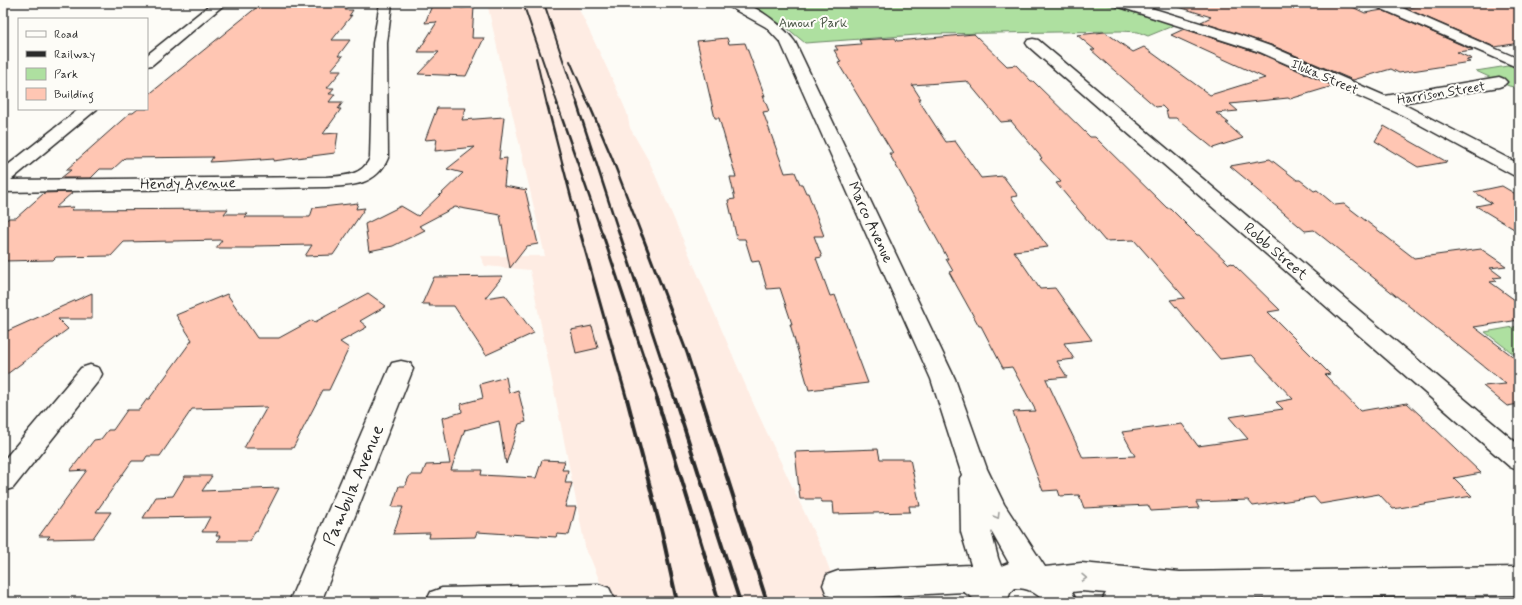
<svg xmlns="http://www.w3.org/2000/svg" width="1522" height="605" font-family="Mynerve,sans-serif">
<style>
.built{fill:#feece3}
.green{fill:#aee0a0;stroke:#6c8666}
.building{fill:#ffc6b3;stroke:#2b2b2b;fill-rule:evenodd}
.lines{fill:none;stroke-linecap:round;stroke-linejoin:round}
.minor-casing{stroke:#2b2b2b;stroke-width:3}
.minor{fill:#fdfcf7;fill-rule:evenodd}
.rail-far3{stroke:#2b2b2b;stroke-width:2}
.rail-far2{stroke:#2b2b2b;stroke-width:2.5}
.rail-far1{stroke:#2b2b2b;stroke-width:3}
.rail{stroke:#2b2b2b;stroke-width:4}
.oneway{stroke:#9e9e9b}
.labels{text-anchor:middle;stroke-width:4;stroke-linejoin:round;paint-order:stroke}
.far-park-label{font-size:13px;fill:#4c5848;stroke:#fdfcf7}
.far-street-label{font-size:13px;fill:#2b2b2b;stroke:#fdfcf7}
.street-label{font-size:15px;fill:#2b2b2b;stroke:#fdfcf7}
.near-street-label{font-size:18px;fill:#2b2b2b;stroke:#fdfcf7}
</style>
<rect width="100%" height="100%" fill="#fdfcf7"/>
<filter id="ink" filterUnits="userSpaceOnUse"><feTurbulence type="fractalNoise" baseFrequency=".025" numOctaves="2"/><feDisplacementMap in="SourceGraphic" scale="8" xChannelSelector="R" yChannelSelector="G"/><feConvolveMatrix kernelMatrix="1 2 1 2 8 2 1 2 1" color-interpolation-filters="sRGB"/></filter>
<g filter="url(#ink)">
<!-- built -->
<path class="built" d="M487,3H576L616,87L627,113L630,128L650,163L754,405L823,552L842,602H608L590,557L586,551L530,270L485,266L480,256H545Z"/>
<!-- green -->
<g class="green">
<path d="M746,3H1102L1175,25L1148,36L1138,32L1121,31L931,34L805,43L787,28Z"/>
<path d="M1514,65L1519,67V88L1509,86L1476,71Z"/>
<path d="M1519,326V358L1485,332Z"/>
</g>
<!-- building -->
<g class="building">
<path d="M262,3H349L345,10H353L349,16L352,15L332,40H350L338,56H343L331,70H342L327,88H334L329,94H335L329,102H343L338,109H341L323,134L338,133L335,153L273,161L274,159L260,160L261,159L210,162L213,157L125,158L113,169H100L91,178H61L71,170H66L130,113H133L138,109H147V96Z"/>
<path d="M433,3H461V8L474,7L472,38H484L466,76L418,74L439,52H418L437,22L425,23Z"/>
<path d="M1180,3H1344L1365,13L1382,10L1473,50L1457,52L1472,59L1466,60L1470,62L1399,73L1391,69L1353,80L1271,45L1201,22L1211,17L1179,7Z"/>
<path d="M1443,3H1508L1519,7V43L1495,47L1405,8Z"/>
<path d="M1184,29L1259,53L1333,86L1290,99L1288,98L1230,104L1238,111L1216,113L1229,123H1226L1243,138L1213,148L1176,118H1168L1166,110L1162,106L1156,107L1091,50H1095L1077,35L1105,32L1133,52L1144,47L1210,95L1265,78L1171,35Z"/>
<path d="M974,34L1007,66L1016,65L1031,81H1033L1090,137H1095L1167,208H1170L1197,235H1199L1229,264L1232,263L1280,310L1268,312L1330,374L1325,375L1360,411L1407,403L1432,426L1481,473L1454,478L1472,496L1393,509L1379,494L1320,504L1314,497L1253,506L1248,500L1196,502L1199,508L1151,511L1148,505L1084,508L1079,495L1060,496L1058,490L1043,491L1013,412L1036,411L1012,367L1003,368L981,326H979L949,272L953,271L946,259H948L889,153H893L838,63L841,62L834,50H838L835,46L861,44L859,40L895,38L897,41ZM967,81L1001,122L1011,121L1042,158L1040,159L1061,182L1056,183L1105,241L1134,240L1185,298L1170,300L1220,359L1252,355L1293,399L1276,402L1283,409L1229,417L1248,439L1198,446L1182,424L1122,432L1135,456L1083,458L1046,379L1067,377L1057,361L1074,359L1064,343L1092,340L1055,288L1040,289L1014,251L1048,247L1011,197L1018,196L1003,176L981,178L955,141L946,142L918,99H921L912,85Z"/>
<path d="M727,38L729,44L745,43L765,96H763L769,111L763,112L785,173L795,172L800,184H802L806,193H808L824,236H814L822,257L816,258L830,296L835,295L868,383L809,390L790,324H792L780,288L767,289L759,261L752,262L745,239H737L728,200L735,199L730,177H736L719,118H715L697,41Z"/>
<path d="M437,108H466L462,120L504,117L499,159L507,158L504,186L527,190L525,192L526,193L538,244L527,246L510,268L500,215L455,207L419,226L425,230L393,246L369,251L365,224L401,206L418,216L463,173L447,169L475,147L435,151L437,139L425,140Z"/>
<path d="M1384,126L1447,162L1418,167L1375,141Z"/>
<path d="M1270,159L1297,180H1300L1314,191L1317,190L1335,205L1344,204L1414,258L1481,249L1506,266L1490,268L1502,277L1493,278L1497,281L1490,282L1519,303V320L1474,327L1519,361V404L1507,406L1483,386L1506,384L1314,230L1305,231L1251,185H1253L1230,166Z"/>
<path d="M1502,186L1519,196V232L1476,206L1492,203L1474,192Z"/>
<path d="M73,192L55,208L74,207L71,210L228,209L224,214H248L245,217H310L313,208L358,203L356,209L365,208L333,255L305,256L312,245L255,246L254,248H216L222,240L124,242L111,256L56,257L53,260L3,261V223L9,218H16L44,193Z"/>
<path d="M503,276L485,298L505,295L534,333L486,355L454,306H429L430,304H422L434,277Z"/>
<path d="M92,293V319H58L68,329L3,377V333Z"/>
<path d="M368,293L386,306L360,321L367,327L340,342L349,348L329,390H323L293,448H244L267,407L192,409L160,456H147L144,461H132L96,512H111L93,538L47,539L50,536H39L87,470L70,471L94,440L101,439L108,430H113L127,410H139L147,399H149L192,340L176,315L227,294L257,338H279L312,320L315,322Z"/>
<path d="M592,326L598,348L576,353L571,330Z"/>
<path d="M506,377L509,393L518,390L526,422L519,424L506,464L499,421L465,430V429L451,470H482L481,475L536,478L542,460L565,461L562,470H568L565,483H572L565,507H576L569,535L557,534L556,537L477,532L475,537L429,538L430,533L393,534L403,507H392L399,486H405L410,475H422L426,465L450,464L442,418L462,412L461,404L483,398L480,384Z"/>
<path d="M878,449L880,459H910L920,506H909L910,512L834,514L833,502H821V499H800L795,452Z"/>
<path d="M185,476H212L202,491L279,488L257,531H255L250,541H217L220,536H216L218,532H202L210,517L143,518L156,497L173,496Z"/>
</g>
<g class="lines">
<defs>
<g id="minor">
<path d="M212,3H226L152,65L147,66V55Z"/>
<path d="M380,3H392L387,43L388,158C377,185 352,186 326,187L3,192V169L79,109H97L11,180L326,177C343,176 362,176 370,158L373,43Z"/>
<path d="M727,3C732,3 738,2 742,3C758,6 786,29 795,42L955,379L987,469L1004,504L1045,567L1081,563L1180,572L1519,567V595L1174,599L1168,602H1101L1106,593L1081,591L1072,592L1077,602H1045C1035,592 1028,588 1015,588L1010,593L1007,602H979L964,592L838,599L827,595L823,585L827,575L838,571L971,565L961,532L960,478L962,475L931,379L781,43L766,27L728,6ZM991,531L1009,563L1001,566L998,558Z"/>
<path d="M1116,3H1135L1239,35L1270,46L1385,96L1499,77L1504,79L1507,82L1504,85L1499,87L1401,103L1519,164V176L1513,175L1402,115L1260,52L1117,6Z"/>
<path d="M1374,3H1391L1519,59V68L1375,6Z"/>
<path d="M1033,39L1038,40L1519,445V471L1510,467L1028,46L1026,43L1028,40Z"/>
<path d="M401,361L410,363L413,369L321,602H289L389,369L392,363Z"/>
<path d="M90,365L99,368L102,374L99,380L13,488L3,491V461L81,368Z"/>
<path d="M598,584L609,588L614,598L612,602H426L431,592L442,588Z"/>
</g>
</defs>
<!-- minor casing -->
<use href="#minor" class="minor-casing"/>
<!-- minor -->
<use href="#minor" class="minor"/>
<!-- rail-far3 -->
<g class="rail-far3">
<path d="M544,3L578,105"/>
<path d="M525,9L558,105"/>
<path d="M536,58L547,105"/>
<path d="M570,61L589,105"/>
</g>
<!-- rail-far2 -->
<g class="rail-far2">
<path d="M547,104L581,236"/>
<path d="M557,104L603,236"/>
<path d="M577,104L620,236"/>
<path d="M589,104L612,158L642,236"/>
</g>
<!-- rail-far1 -->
<g class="rail-far1">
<path d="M581,235L627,400"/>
<path d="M603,235L658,400"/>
<path d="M620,235L675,400"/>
<path d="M642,235L687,353L702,400"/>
</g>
<!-- rail -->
<g class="rail">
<path d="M627,399L662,533L677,602"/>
<path d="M657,399L719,602"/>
<path d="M675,399L740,602"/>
<path d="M702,399L767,602"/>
</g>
</g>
<!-- one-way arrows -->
<defs><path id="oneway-chevron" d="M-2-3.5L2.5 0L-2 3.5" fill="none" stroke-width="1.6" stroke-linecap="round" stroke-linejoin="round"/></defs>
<g class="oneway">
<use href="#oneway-chevron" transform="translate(997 516) rotate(59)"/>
<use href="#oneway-chevron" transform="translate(1084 578) rotate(1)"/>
</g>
</g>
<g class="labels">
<!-- far-park labels -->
<g class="far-park-label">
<text x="813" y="27">Amour Park</text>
</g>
<!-- far-street labels -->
<g class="far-street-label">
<text transform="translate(1325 76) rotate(23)" y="5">Iluka Street</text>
<text transform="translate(1441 92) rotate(-9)" y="5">Harrison Street</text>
</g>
<!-- street labels -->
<g class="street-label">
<text transform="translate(188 183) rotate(-1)" y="5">Hendy Avenue</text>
<text transform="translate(871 222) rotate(65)" y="5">Marco Avenue</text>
<text transform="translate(1276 251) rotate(41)" y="5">Robb Street</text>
</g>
<!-- near-street labels -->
<g class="near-street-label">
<text transform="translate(353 485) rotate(-67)" y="6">Pambula Avenue</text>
</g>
</g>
<!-- margin -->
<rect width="1522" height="605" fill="none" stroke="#fdfcf7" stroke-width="16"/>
<rect x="8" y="8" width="1506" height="589" fill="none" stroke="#2b2b2b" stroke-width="1.5" filter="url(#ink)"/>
<!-- legend -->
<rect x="18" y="18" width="130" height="92" fill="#fdfcf7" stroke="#a9a8a5"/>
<rect x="26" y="31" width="20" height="6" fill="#fdfcf7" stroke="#a9a8a5"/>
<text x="54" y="38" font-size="12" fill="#2b2b2b">Road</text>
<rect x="26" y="51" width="20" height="6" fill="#2b2b2b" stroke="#a9a8a5"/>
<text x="54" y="58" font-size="12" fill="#2b2b2b">Railway</text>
<rect x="26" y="68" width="20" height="12" fill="#aee0a0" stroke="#a9a8a5"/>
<text x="54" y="78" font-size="12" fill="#2b2b2b">Park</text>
<rect x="26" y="88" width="20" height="12" fill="#ffc6b3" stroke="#a9a8a5"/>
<text x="54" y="98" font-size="12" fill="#2b2b2b">Building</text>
</svg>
